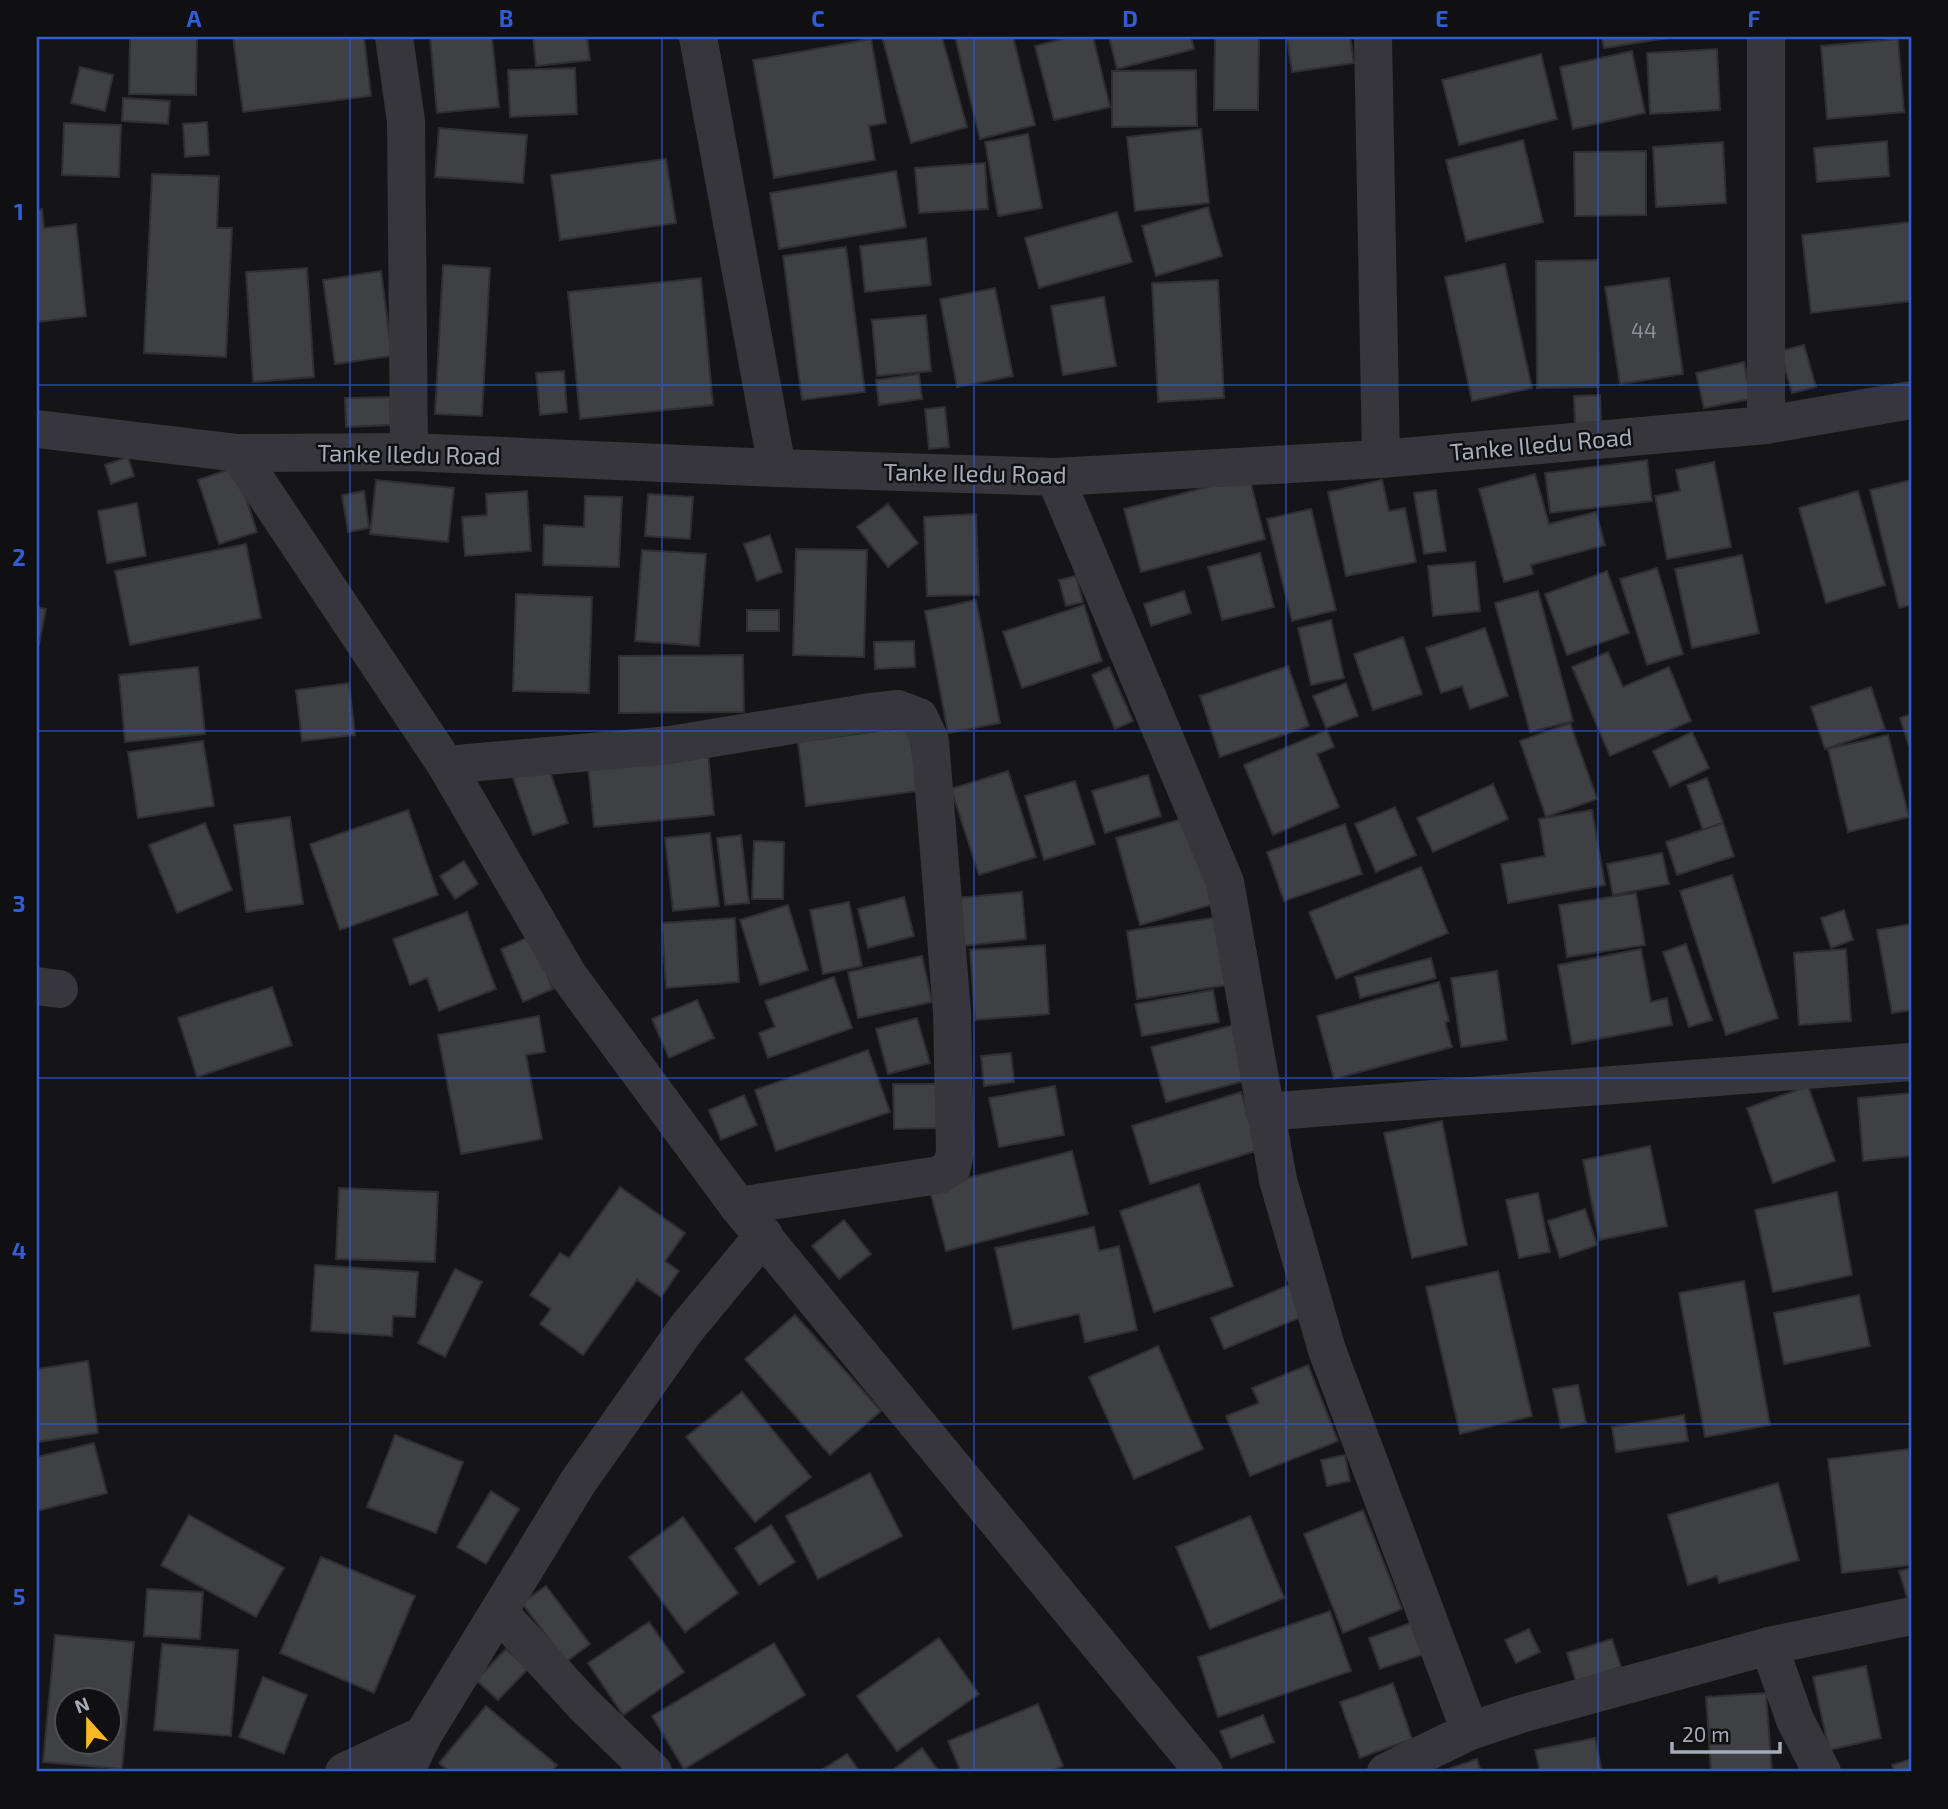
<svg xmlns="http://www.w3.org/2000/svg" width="1948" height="1809" font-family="'Exo 2',sans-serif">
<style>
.building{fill:#3f4044;stroke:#2f2f33;stroke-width:2;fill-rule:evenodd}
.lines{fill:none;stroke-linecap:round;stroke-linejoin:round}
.minor{stroke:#36363c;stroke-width:38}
.grid{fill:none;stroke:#325cd3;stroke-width:2;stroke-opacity:0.55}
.labels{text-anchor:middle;stroke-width:5;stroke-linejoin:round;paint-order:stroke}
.number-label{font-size:21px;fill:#8c909b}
.street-label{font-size:24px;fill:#a6abb8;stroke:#101012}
.neatline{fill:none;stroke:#325cd3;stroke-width:2.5}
.grid-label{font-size:23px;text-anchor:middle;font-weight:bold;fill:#325cd3}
</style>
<rect width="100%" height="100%" fill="#151517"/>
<!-- building -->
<g class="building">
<path d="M130,37H197L196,95L129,94Z"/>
<path d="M233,37H364L371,96L243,112Z"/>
<path d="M430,37H492L499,107L437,113Z"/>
<path d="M533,37H587L590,60L536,66Z"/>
<path d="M882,37H942L967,127L911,143Z"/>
<path d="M955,37H1013L1035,125L980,139Z"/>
<path d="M1070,37H1093L1110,107L1054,120L1035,46Z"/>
<path d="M1109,37H1191L1194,49L1117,69Z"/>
<path d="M1215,37H1259L1258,110H1214Z"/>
<path d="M1287,37H1350L1354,63L1292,72Z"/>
<path d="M1602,37H1674L1604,48Z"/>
<path d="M871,39L886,123L869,126L875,160L774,178L753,60Z"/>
<path d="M1898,39L1904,112L1827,119L1821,46Z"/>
<path d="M1717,49L1720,110L1650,114L1647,53Z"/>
<path d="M1632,51L1645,113L1573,129L1560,67Z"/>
<path d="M1541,54L1557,119L1459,145L1442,80Z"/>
<path d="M80,67L113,75L105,111L71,103Z"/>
<path d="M575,68L577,114L510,117L508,70Z"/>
<path d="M1196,70L1197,126L1112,127V71Z"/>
<path d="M123,98L170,101L168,124L122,121Z"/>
<path d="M207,122L209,155L185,157L183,124Z"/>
<path d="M64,123L121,125L119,177L62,175Z"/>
<path d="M439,128L527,135L523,183L435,177Z"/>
<path d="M1201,129L1209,203L1135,211L1127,137Z"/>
<path d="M1028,134L1042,208L998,216L985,142Z"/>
<path d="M1523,140L1543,222L1466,241L1446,160Z"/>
<path d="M1887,141L1889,176L1817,182L1814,148Z"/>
<path d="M1723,142L1726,203L1656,207L1653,147Z"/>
<path d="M1646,151V215L1575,216L1574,152Z"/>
<path d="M666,159L676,223L560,240L551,175Z"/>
<path d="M985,163L988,209L919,213L915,168Z"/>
<path d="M896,171L906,227L779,249L770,193Z"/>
<path d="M152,174L219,176L217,228H232L226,357L144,353Z"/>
<path d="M1208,207L1222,256L1156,276L1142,226Z"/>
<path d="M42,209L44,228L76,224L86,316L37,322V210Z"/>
<path d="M1117,212L1132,262L1039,288L1025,238Z"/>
<path d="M1911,222V301L1811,313L1802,235Z"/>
<path d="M926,238L931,285L865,292L860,246Z"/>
<path d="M846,247L865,392L802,400L783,256Z"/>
<path d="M1598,260L1599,387L1537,388L1536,261Z"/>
<path d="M1505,264L1532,388L1472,401L1445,277Z"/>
<path d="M443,265L490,268L482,416L435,414Z"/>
<path d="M307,268L314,377L253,382L246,272Z"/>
<path d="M381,271L392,356L335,364L323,280Z"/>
<path d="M701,278L713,405L580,419L568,292Z"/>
<path d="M1669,278L1683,374L1620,384L1605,287Z"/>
<path d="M1218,280L1224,398L1158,402L1152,283Z"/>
<path d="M995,288L1013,376L957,387L940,299Z"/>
<path d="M1104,297L1116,366L1063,375L1051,306Z"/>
<path d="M926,315L931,371L877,376L872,320Z"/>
<path d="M1804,345L1816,387L1792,393L1780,351Z"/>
<path d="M1744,362L1751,399L1704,408L1696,373Z"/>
<path d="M564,371L567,412L540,415L536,373Z"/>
<path d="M919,374L922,399L879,405L876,380Z"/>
<path d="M1600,395L1601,422L1575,424L1574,396Z"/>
<path d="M390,397L391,425L346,427L345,398Z"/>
<path d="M945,407L949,447L929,449L925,409Z"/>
<path d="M128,457L134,476L111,484L105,465Z"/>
<path d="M1647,460L1652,501L1550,513L1545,473Z"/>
<path d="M1714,462L1731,547L1667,559L1655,496L1680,491L1676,470Z"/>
<path d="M236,467L257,532L219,544L198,480Z"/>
<path d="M1535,474L1549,524L1596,512L1605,545L1531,565L1533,574L1504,582L1479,489Z"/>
<path d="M1249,476L1265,539L1141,572L1124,509Z"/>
<path d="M376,480L454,488L448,542L370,534Z"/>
<path d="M1382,480L1389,511L1405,508L1416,562L1346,576L1328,492Z"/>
<path d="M1911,480V605L1899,608L1870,490Z"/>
<path d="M1436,490L1446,551L1424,554L1414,493Z"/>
<path d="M364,491L369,528L348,532L342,495Z"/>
<path d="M527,491L531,551L465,556L462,517L487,515L486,494Z"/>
<path d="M1858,491L1885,585L1826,603L1799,508Z"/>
<path d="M648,494L693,497L690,539L645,536Z"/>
<path d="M585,496L622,497L619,567L543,565L544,525L584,527Z"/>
<path d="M137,503L146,556L107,563L98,511Z"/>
<path d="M888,504L918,543L888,567L857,527Z"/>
<path d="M1311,509L1336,610L1292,621L1267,519Z"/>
<path d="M976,514L979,595L927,596L924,517Z"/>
<path d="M770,535L782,572L757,581L744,544Z"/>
<path d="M246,544L261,618L130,645L115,571Z"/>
<path d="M796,549L867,550L864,657L793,655Z"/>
<path d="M642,550L706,554L699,646L635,641Z"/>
<path d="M1260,553L1274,607L1222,620L1208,567Z"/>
<path d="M1742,555L1759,633L1692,648L1675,569Z"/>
<path d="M1475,562L1480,611L1433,616L1428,566Z"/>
<path d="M1657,568L1683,654L1647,665L1620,579Z"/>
<path d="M1607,571L1629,633L1567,655L1545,594Z"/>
<path d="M1076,576L1083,602L1066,606L1059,580Z"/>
<path d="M1184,591L1191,613L1151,626L1144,604Z"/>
<path d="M1538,591L1573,721L1530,732L1495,603Z"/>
<path d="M516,594L592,597L589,693L513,691Z"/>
<path d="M976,600L1000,723L948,733L925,611Z"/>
<path d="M1084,605L1102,661L1022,688L1003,632Z"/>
<path d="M37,607L46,609L39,644L37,643Z"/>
<rect x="747" y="610" width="32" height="21"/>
<path d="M1331,620L1344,678L1311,685L1298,628Z"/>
<path d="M1485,628L1508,696L1470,709L1462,686L1441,693L1426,648Z"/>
<path d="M1403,637L1422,694L1373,710L1354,654Z"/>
<path d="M914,641L915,667L875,669L874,642Z"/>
<path d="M1608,652L1623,687L1669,667L1691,721L1610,756L1572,667Z"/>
<path d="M743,655L744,712L619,713V656Z"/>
<path d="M1288,666L1309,726L1220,757L1200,696Z"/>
<path d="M198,667L205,734L125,742L119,675Z"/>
<path d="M1109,667L1133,721L1115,729L1092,675Z"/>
<path d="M349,683L355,735L302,741L296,690Z"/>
<path d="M1346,683L1358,716L1326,728L1313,696Z"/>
<path d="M1871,687L1885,729L1825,749L1811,707Z"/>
<path d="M1911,714V752L1900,718Z"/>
<path d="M1570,723L1597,799L1546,817L1520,741Z"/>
<path d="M909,727L918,791L806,806L798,742Z"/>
<path d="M1327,730L1334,747L1317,754L1339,807L1273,835L1244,765Z"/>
<path d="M1692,732L1709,768L1670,787L1653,751Z"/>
<path d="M1888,735L1909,817L1848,832L1828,749Z"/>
<path d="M203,741L214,806L138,818L128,752Z"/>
<path d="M708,753L714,815L594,827L588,765Z"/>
<path d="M548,766L568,823L533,835L513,778Z"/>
<path d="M1008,771L1036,857L979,875L951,789Z"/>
<path d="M1148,775L1161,816L1105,833L1092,791Z"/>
<path d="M1707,778L1723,823L1703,830L1687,785Z"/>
<path d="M1075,781L1095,844L1044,860L1025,796Z"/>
<path d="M1493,784L1508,819L1433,852L1417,818Z"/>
<path d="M1395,807L1416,855L1376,872L1355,824Z"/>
<path d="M408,810L438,895L340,930L310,844Z"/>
<path d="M1592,810L1605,885L1508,903L1501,864L1545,856L1539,819Z"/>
<path d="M290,817L303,904L246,912L234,825Z"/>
<path d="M1189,817L1214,904L1140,925L1116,838Z"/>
<path d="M205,823L232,890L177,913L149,845Z"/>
<path d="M1723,823L1734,856L1677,875L1666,842Z"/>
<path d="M1345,824L1362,874L1284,901L1267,852Z"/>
<path d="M710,833L719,906L673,911L665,838Z"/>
<path d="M741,835L749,903L725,905L717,838Z"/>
<path d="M754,841L784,842L783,899H752Z"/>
<path d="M1662,853L1669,884L1613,895L1607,864Z"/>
<path d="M464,861L478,884L455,899L440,876Z"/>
<path d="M1421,867L1448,933L1336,979L1309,912Z"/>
<path d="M1732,875L1778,1018L1726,1035L1680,891Z"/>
<path d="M1022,892L1026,939L962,946L957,898Z"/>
<path d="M1636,893L1645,945L1567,957L1559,905Z"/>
<path d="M904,897L914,936L868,948L858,909Z"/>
<path d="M849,902L862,966L823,974L810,910Z"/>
<path d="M788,905L808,970L760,985L740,920Z"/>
<path d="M1844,910L1853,940L1831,948L1821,918Z"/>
<path d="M467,912L496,989L439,1011L427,978L410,985L393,939Z"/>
<path d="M1219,917L1228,985L1137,999L1127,931Z"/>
<path d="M735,918L739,982L666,988L662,923Z"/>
<path d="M1911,924V1010L1892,1013L1877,930Z"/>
<path d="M531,936L553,989L523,1002L501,949Z"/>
<path d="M1686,944L1712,1020L1689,1027L1663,952Z"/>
<path d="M1045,945L1049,1014L975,1020L970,950Z"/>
<path d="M1641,949L1651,1002L1667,998L1672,1025L1572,1044L1558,965Z"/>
<path d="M1846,949L1851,1021L1799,1025L1794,953Z"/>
<path d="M922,956L932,1002L858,1018L848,972Z"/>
<path d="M1431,958L1436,978L1360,998L1355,977Z"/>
<path d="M1497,971L1507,1040L1461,1047L1451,978Z"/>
<path d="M834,977L852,1028L768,1058L759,1033L775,1027L765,1001Z"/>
<path d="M1439,982L1449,1021L1445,1022L1452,1047L1334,1079L1317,1016Z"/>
<path d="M272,987L292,1045L197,1077L178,1018Z"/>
<path d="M1213,990L1219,1022L1142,1036L1135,1004Z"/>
<path d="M697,1000L714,1038L669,1058L652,1019Z"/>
<path d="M539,1016L545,1052L526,1055L542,1139L461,1154L438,1035Z"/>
<path d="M917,1018L930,1063L888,1074L876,1029Z"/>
<path d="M1241,1023L1255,1078L1166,1102L1151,1047Z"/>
<path d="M868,1050L890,1112L776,1151L755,1090Z"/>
<path d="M1011,1053L1014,1082L984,1086L981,1056Z"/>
<path d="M893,1084H939V1128L894,1129Z"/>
<path d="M1055,1086L1064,1135L999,1147L989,1098Z"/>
<path d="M1808,1086L1835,1161L1773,1183L1747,1108Z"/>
<path d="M1241,1092L1259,1150L1150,1184L1132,1126Z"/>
<path d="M1911,1093V1156L1863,1161L1858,1098Z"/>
<path d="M744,1095L757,1125L721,1140L709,1110Z"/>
<path d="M1442,1121L1467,1245L1412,1258L1384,1133Z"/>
<path d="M1650,1146L1667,1226L1599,1240L1583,1160Z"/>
<path d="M1072,1151L1088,1214L946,1251L929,1188Z"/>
<path d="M1199,1184L1233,1286L1154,1312L1120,1211Z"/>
<path d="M620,1187L685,1233L665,1261L679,1271L661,1297L637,1280L583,1355L540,1324L551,1309L530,1295L560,1253L569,1258Z"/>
<path d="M339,1188L438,1192L435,1262L336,1259Z"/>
<path d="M1837,1192L1852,1275L1773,1292L1755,1210Z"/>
<path d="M1538,1193L1550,1252L1519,1258L1506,1200Z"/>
<path d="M1585,1209L1597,1245L1560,1258L1548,1221Z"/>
<path d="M844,1220L871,1254L839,1279L812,1246Z"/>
<path d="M1094,1227L1099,1251L1119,1246L1137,1330L1085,1342L1079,1314L1013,1329L995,1248Z"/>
<path d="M315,1265L418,1272L415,1317L393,1316L392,1336L311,1331Z"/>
<path d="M455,1269L482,1282L445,1357L418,1343Z"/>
<path d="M1498,1271L1532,1416L1460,1434L1426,1287Z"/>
<path d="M1744,1281L1770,1425L1705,1437L1679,1293Z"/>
<path d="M1291,1284L1304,1316L1224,1349L1211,1318Z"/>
<path d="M1859,1295L1870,1346L1784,1364L1774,1313Z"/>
<path d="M795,1315L881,1411L830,1455L745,1359Z"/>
<path d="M1158,1346L1203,1449L1134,1479L1089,1377Z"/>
<path d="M88,1361L98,1433L37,1442V1369Z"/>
<path d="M1308,1365L1338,1441L1250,1476L1226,1416L1259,1403L1252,1388Z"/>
<path d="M1578,1385L1586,1423L1561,1428L1553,1389Z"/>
<path d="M742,1392L811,1477L755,1522L686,1437Z"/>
<path d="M1684,1415L1688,1441L1616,1452L1612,1427Z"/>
<path d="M395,1435L463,1462L436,1533L367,1507Z"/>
<path d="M94,1443L107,1493L37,1511V1457Z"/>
<path d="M1909,1449L1911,1472V1565L1842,1573L1828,1459Z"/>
<path d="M1345,1455L1350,1481L1327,1486L1321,1460Z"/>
<path d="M870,1473L902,1536L818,1579L786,1516Z"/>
<path d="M1778,1483L1799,1560L1719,1583L1717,1576L1688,1585L1668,1515Z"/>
<path d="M491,1491L519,1509L486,1564L457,1547Z"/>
<path d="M1363,1510L1402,1609L1343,1633L1304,1534Z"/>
<path d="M189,1515L284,1568L256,1617L161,1565Z"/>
<path d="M1250,1516L1284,1598L1210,1629L1176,1547Z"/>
<path d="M683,1517L738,1593L685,1632L629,1557Z"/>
<path d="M771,1525L795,1562L759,1585L735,1548Z"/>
<path d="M321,1557L415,1596L374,1693L280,1653Z"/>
<path d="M1911,1568V1611L1899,1571Z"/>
<path d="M546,1586L590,1644L566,1662L522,1603Z"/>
<path d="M147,1589L203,1592L200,1639L144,1636Z"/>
<path d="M1330,1611L1351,1671L1218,1717L1198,1657Z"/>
<path d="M649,1622L684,1672L623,1715L588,1663Z"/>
<path d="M1413,1622L1425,1654L1380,1669L1369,1638Z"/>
<path d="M1529,1629L1540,1652L1516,1663L1505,1640Z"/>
<path d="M55,1635L134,1642L122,1769L43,1762ZM66,1700H108V1742H66Z"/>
<path d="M939,1638L979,1694L897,1751L857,1696Z"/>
<path d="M1612,1639L1621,1667L1576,1682L1567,1653Z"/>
<path d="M774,1643L805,1695L684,1769L652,1716Z"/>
<path d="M162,1644L238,1650L231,1736L154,1730Z"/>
<path d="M506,1649L528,1669L498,1700L476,1680Z"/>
<path d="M1866,1666L1881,1738L1829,1750L1813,1677Z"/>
<path d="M263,1677L307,1695L284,1754L239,1737Z"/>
<path d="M1393,1683L1412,1739L1360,1758L1340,1702Z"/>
<path d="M1766,1693L1772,1772H1711L1706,1697Z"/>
<path d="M1038,1704L1063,1766L1049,1772H961L948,1741Z"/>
<path d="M486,1706L557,1765L551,1772H450L439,1763Z"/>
<path d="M1263,1715L1274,1742L1231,1758L1220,1731Z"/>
<path d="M1595,1738L1602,1772H1540L1535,1750Z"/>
<path d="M922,1748L939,1772H890Z"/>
<path d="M847,1754L860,1772H818Z"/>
<path d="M1477,1759L1481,1772H1449L1448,1769Z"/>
<path d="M1911,1759V1772H1894L1892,1765Z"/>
</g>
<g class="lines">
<!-- minor -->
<g class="minor">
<path d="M394,37L406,121L409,452"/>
<path d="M698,37L777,468"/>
<path d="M1373,37L1381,459"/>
<path d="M1766,37V425"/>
<path d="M37,429L238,453L409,452L777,468L1055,477L1381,459L1766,425L1911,400"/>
<path d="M238,453L446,765L568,975L738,1206L1204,1772"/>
<path d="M1055,477L1225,882L1278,1180L1327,1350L1470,1731"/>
<path d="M446,765L670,745L871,712L898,709L919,717L930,741L952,1012L955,1152L952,1167L939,1175L738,1206"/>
<path d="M37,986L59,989"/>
<path d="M1264,1112L1911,1062"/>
<path d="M499,1612L583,1704L653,1772"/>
<path d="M1769,1646L1795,1720L1822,1772"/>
<path d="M344,1772L423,1735"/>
<path d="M405,1772L423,1735L578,1482L686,1329L764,1235"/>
<path d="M1386,1772L1470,1731L1521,1714L1769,1646L1911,1616"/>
</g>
</g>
<!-- grid -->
<path class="grid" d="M350,37V1772M662,37V1772M974,37V1772M1286,37V1772M1598,37V1772M37,385H1911M37,731H1911M37,1078H1911M37,1424H1911"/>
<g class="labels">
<!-- number labels -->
<g class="number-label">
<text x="1644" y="338">44</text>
</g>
<!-- street labels -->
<g class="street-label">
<text transform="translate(1541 445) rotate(-5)" y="8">Tanke Iledu Road</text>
<text transform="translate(409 455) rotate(1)" y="8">Tanke Iledu Road</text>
<text transform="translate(975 474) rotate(1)" y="8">Tanke Iledu Road</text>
</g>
</g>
<!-- border -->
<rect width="1948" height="1809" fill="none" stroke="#101012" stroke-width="77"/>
<!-- north arrow -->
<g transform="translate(88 1721) rotate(339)"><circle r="33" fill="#101012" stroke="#4c4e54" stroke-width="2"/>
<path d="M0-5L12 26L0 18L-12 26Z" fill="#fdb827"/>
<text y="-10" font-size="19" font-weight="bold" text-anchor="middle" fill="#a6abb8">N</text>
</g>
<!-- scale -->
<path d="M1672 1742v10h108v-10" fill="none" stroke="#a6abb8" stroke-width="3.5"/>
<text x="1682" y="1742" font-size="21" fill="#a6abb8" stroke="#101012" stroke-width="5" paint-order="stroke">20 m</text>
<rect x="38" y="38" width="1872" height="1732" class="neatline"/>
<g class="grid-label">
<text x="194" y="27">A</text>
<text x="506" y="27">B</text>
<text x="818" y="27">C</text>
<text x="1130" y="27">D</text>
<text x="1442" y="27">E</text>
<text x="1754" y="27">F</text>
<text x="19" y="220">1</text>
<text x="19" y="566">2</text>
<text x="19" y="912">3</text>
<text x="19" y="1259">4</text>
<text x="19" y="1605">5</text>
</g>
</svg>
